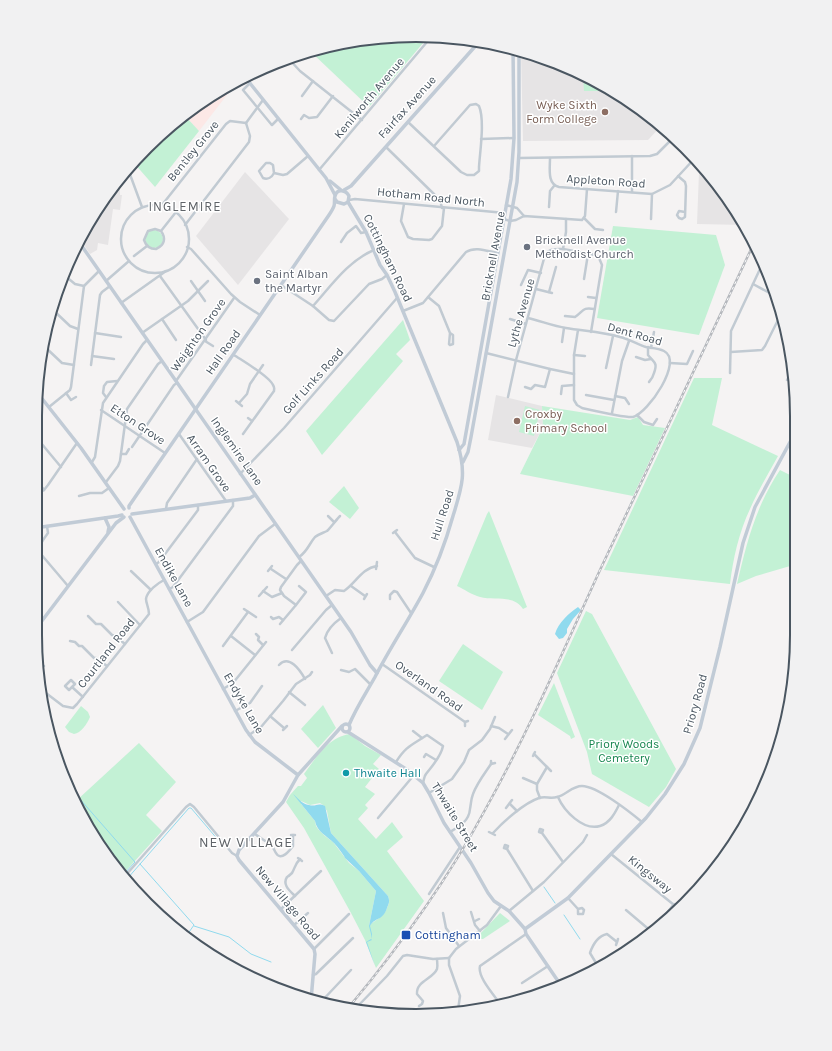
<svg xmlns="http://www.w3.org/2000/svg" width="832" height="1051" font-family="Karla,sans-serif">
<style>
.education{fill:#e6e4e5}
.medical{fill:#fce8e6}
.green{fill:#c3f1d5;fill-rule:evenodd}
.water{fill:#90daee}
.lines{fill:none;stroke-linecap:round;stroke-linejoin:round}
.stream{stroke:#90daee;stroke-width:1}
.street{stroke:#c1cad2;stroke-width:2.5}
.secondary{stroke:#c1cbd6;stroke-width:3.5}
.rail-casing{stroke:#b5b8bd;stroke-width:2.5}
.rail{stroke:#fff;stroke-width:1;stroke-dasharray:3;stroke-linecap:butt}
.education-dot{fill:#8d6e63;stroke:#fff;stroke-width:1.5}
.worship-dot{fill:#6b7280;stroke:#fff;stroke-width:1.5}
.culture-dot{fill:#0f9aa8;stroke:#fff;stroke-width:1.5}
.transit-dot{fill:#1a4fb4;stroke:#fff;stroke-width:1.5}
.labels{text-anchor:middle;stroke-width:3;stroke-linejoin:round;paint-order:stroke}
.street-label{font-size:12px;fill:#4a5661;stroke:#fff}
.education-label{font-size:12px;fill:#785e54;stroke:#fff;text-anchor:end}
.worship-label{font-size:12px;fill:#5b616d;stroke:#fff;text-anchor:start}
.park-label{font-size:12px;fill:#17864f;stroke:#fff}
.culture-label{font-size:12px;fill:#0d838f;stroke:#fff;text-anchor:start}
.transit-label{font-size:12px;fill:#164399;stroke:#fff;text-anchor:start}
.neighbourhood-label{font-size:13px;letter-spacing:1px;fill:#5f6368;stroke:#fff}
.quarter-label{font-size:14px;letter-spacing:1px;fill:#5f6368;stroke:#fff}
.rim{fill:none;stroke:#4a5661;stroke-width:2}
</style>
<rect width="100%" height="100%" fill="#f5f3f3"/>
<!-- education -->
<g class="education">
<path d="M521,51L585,74L648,114L661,126L648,140L523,141Z"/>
<path d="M704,167L745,224V225L697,224L699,172Z"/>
<path d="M245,172L289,219L238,285L196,236Z"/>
<path d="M115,185V186L120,187V195H122L120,210L113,209L108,245L98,243L97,250L90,254L80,239L86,225Z"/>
<path d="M496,395L542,406L543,427L532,448L488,440Z"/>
</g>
<!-- medical -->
<path class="medical" d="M224,87L230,91L199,131L187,118Z"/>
<!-- green -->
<g class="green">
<path d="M429,36L369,107L310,51L366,38Z"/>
<path d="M583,74H585L611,91H584Z"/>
<path d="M187,118L199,131L155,187L133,162Z"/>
<path d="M613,226L716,235L725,265L699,335L597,318Z"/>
<circle cx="154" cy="239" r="9"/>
<path d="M403,320L410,340L396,354L403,361L322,455L306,431Z"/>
<path d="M694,378H722L712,425L778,456C768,474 758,491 750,509C739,532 733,559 730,584L604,570Z"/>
<path d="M525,406L540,410L534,436L519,432Z"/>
<path d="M542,406L630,420L638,417L643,425L665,428L633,496L520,474L543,427Z"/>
<path d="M780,470L796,478L797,564L756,576L737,584C747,541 756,506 780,470Z"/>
<path d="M344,486L359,508L350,519L329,502Z"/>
<path d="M489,511L527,607L523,609C514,594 494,601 480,597C472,595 464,589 457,586L487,514Z"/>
<path d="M586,611L592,614L676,769L666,787L649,807L592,774L587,752L557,673Z"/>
<path d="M463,644L503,672L482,710L439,681Z"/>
<path d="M554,683L575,737L571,739L570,736L538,715Z"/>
<path d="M323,705L336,728L318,748L301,729Z"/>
<path d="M81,706L88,712L90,717C87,724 81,733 74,734L69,732L65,727Z"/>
<path d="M350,734L365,746L381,755L373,764L379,769L365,787L375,794L365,805L368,808L358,819L376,839L392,822L403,837L387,851L424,901L376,968L365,940L351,913L304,828L286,802L290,795L298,786H301L307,778L304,774C316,758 328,737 350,734ZM301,801L310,805L320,803L323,805L327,811L331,833L388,896C390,902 389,903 387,908C384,917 376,919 369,926L376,891L359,871L349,863L333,842L325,836L318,829L316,826L315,821L301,804Z"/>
<path d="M139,743L176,782L146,815L162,831L123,874L86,825L76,801Z"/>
<path d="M500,913L510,921L483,939H478L477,937Z"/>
</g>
<!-- water -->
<g class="water">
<path d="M578,607L581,610L573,619L567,629V633L563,638L559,639L555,634C558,623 569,613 578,607Z"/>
<path d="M293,794C298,798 302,804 309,805C317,807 317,802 325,806L331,833L388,896C390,902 389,903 387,908C382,922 376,916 370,926L372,934L371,939L372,940L367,942L375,966L366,942L371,939V934L369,926L376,891L359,871L345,858L344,856C341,852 338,847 334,843C327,836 317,832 315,821Z"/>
</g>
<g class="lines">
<!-- stream -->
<g class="stream">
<path d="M79,798L135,862L124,874"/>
<path d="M140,864L194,925L187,935"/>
<path d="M127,879L189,808H191L219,841"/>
<path d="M544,887L555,903"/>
<path d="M564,915L580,939"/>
<path d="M194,926L229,937L251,954L271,962"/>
</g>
<!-- street -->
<g class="street">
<path d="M288,58L300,71L362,120"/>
<path d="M250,83L243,90L271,124L272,125L278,119"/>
<path d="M302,96L313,81"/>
<path d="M301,119L304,115L309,118L317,117L333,96"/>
<path d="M408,122L461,172L467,175H474L479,171V167C480,151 485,120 479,106L476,104L470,105L434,146"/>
<path d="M246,123L263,100"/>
<path d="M673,138L695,159"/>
<path d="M481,139L514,138"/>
<path d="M386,147L440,200L442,208"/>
<path d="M632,156V192"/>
<path d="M519,158L650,156L657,154L673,138"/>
<path d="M550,158C550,169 547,184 559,187L652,194L670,185L695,158"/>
<path d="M128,169L142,207"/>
<path d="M319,170L432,36"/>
<path d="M274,173L273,165L270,163H266L259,171L263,178C268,180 272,177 274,173L283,175L287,174L308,156"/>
<path d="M678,176L685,182L686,186L685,217L682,219L679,218L677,215L679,211L685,212"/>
<path d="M349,200L355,199L505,213"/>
<path d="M404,204L401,221L408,237L413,239L429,240L432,239L442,226L444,208"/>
<path d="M162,205L226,124L230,121L246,123"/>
<path d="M506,205L517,208L524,216"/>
<circle cx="155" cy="239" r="34"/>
<path d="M549,207L550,191L554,186"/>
<path d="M616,212L618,191"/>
<path d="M584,218L595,229L603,230"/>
<path d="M504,219L510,221L516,220L524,216L582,220L585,216L587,189"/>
<path d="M566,219V232L563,249L595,255L599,258L602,265L591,332"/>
<path d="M651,219L652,194"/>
<path d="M185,225L249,142L250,136L246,123"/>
<path d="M161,231L155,229L148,231L144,240C146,246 150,249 156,249C165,245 166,238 161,231L176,212"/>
<path d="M341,242L347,233L356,226L361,233L366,232"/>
<path d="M187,247L191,249L231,294L240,302L260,315"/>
<path d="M134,256L147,246"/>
<path d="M64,275L75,284L84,286"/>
<path d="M160,276L206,340"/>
<path d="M584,279L588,254"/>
<path d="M106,281L129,261"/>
<path d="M191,281L205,301"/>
<path d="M753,284L777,297"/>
<path d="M281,285L313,306L329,320L334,321L369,284L382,279L387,275"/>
<path d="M521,285L528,270L541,273"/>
<path d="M536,289L552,293"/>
<path d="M549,292L556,267"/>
<path d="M428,297L439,306L450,333L453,335V344L450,345L449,344L450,333"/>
<path d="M588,297L596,298"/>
<path d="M121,303L166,271"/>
<path d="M313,306C331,286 348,261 374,250"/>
<path d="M52,309L70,326L78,329"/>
<path d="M403,311L423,303L466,252C475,246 487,251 497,253"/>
<path d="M565,316L575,317C584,311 582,307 594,309"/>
<path d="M528,318C541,321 553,326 566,328C584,331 603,332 620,337C629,339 637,344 646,347C651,348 658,348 664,351C684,361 648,413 633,417C626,418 591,410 582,408L577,405L574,400V355L578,330"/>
<path d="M162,319L176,340"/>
<path d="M510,319L526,324"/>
<path d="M95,333L121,337"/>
<path d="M142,333L188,301L208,281"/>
<path d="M205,341L213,346"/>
<path d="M562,342L564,328"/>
<path d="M45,347L62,363L74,365"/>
<path d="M648,347V355C654,363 658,362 654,373C653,377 652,379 649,382"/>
<path d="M651,348L654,332"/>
<path d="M731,352L762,350L765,346L781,314"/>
<path d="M486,353L550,369L574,374"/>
<path d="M234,355C243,361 269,376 273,385C275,388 274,388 274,391L243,434"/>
<path d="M574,355L585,356"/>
<path d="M92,356L114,359"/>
<path d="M636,357L645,360L651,359"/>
<path d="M670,363L687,364L693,351"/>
<path d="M91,365L100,295L102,292L110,286"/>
<path d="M606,368L613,336"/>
<path d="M730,373L731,331L760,269L764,264"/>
<path d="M787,380L792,371"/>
<path d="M176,381L234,298"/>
<path d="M525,387L531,389L535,385L545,387L550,369"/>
<path d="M66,393L71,400L76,397"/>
<path d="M561,394L562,386L574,385"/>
<path d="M586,395L614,400"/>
<path d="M615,396L625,398L629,404"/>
<path d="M106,397L103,393L104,386L107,382L117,381"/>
<path d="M508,397L516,360L545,255C550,248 555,249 563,249"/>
<path d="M236,401L242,406"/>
<path d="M239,403L247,394L250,384L263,365"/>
<path d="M49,407L70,390L71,387L84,286L99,271"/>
<path d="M101,410L165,453"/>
<path d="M612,413L622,361L629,341"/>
<path d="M637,415L644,422L653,425L657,419"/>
<path d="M248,418L252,421"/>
<path d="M179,434L226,501"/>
<path d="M36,437L61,467"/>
<path d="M132,447L174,385L177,383"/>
<path d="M121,454H126L129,449"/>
<path d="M92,462L95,457L103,403L143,344L147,340"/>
<path d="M240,474L284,428L397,298"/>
<path d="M36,479L44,490"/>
<path d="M106,482L118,466L120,461L127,409L158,364L162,361"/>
<path d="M35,494L44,490L48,485L77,443"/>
<path d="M79,496L90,493H102L109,488"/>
<path d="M166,509L167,503L197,459"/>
<path d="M328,516L334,522"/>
<path d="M47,526L48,533C43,540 39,544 40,553L68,586"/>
<path d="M395,532L415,558L434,567"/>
<path d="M393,533L397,530"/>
<path d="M299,557C307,552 309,544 315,537C319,534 323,533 327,531C332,526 336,520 340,516"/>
<path d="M156,564L159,562L198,510V505"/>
<path d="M271,569L286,579"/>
<path d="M376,569L377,562"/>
<path d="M131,571L151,590"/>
<path d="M268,571L272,566"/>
<path d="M351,586L365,596"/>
<path d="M169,589L173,587L233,506V500"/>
<path d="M263,591L272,597L282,593"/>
<path d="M259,596L267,587"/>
<path d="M326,596L335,590L344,591C355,584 362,568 377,566"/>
<path d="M364,599L367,594"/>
<path d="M390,599V595L394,591L397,592L411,613"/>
<path d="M118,602L140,625"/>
<path d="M296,605L306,592L299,586"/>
<path d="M244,609L256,617"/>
<path d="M35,614L42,620"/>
<path d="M88,616L96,624H101L112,635L115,636L125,644"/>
<path d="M271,617L273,619L279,617L283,620"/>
<path d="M187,622L203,612L259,536L275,524"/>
<path d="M280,624L296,605L284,596L280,590L281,587L297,565L301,561"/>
<path d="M256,634L259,637L258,640L263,645"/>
<path d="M231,636L255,655"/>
<path d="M70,641L75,642L79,646H82L94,658H96L107,666"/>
<path d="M223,646L248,612"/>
<path d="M292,650L326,610L332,605"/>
<path d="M332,653L325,638C327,630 334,623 341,618"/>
<path d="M382,664L465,722"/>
<path d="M279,665C289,654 300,670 305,679"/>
<path d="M39,667L44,666"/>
<path d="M341,670L349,672L355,669L370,684"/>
<path d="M72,687L75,684L71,680L65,686L69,690L72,687L83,697"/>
<path d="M223,689L233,683L266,642"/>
<path d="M42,690L63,706L73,708L77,704L149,614C149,608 146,603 146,599C147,591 158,583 164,580"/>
<path d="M289,692L305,705"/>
<path d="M235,711L250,703L262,686"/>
<path d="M270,716L284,728"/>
<path d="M465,726V722L468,721"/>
<path d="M491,726L499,728L508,734"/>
<path d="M283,730L287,726"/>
<path d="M413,731L422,738"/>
<path d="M249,735L261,727L283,701L296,684L310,675L312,672"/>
<path d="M505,739L512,730"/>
<path d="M534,754L547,767L537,784V790L540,798"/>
<path d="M533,756L535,752"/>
<path d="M424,757L426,754L436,760"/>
<path d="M491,761V764L495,763"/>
<path d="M396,762C406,746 412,745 427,735L443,746C441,757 432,766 426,774C424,776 424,780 423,783"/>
<path d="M547,767L551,771"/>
<path d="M523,778L537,784"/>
<path d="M429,793L452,779L464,762L469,750L482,740L490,729L495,717"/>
<path d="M558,797C564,811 583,831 600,826C610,823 615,813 619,805"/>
<path d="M510,804L517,811"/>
<path d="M506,808L512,800"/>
<path d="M378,818L414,775"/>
<path d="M450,832C460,826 469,821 470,809C471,804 471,799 473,794C477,783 485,773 491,764"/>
<path d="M489,832L495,835"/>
<path d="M493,833C503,822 524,803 539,798C545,796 551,799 557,797C566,795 572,786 582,786C597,786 630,812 642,822"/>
<path d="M542,833L539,832L540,829L543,830L542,833L563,862"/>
<path d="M255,834C260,838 266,841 271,845C274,848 274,850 276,853C281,862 290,850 293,846V835"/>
<path d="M291,835H295"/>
<path d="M507,849L504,848L505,845L508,846L507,849L533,891"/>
<path d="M611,854L679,909"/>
<path d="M298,858L302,861"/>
<path d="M125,876L186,807L190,804L194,807L232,853L237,856"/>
<path d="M429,894L460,847"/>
<path d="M295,896C290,891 282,885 287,877C289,876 291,874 292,873C295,868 295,864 300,859"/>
<path d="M568,898L578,909L582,908L584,910L583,914H578V909"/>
<path d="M281,909L321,871"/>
<path d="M626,910L652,932"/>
<path d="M509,911L544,882L583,842L587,835"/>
<path d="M471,912L475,925L480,931"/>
<path d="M443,913L446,928L459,946"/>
<path d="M475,921L479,919"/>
<path d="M294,925L308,913"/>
<path d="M651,933L674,904"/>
<path d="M616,945L618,939"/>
<path d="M314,949L349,914"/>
<path d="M449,958L456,949L487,925L501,906"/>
<path d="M449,958V965L460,996L458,1010"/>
<path d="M599,968L590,953C593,944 598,936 607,934L617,942"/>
<path d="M313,975L316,974L353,938"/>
<path d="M522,983L548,966"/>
<path d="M275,985L279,987"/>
<path d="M320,1003L351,970"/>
<path d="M501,1005C495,996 477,977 480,966L526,934"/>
<path d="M419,1006L422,1004L423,1001L417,994C416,981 433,979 437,969C438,966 437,962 437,959"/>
<path d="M356,1008L387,976L403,956L407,955L433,959L449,958"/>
</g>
<!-- secondary -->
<g class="secondary">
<path d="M245,77L326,178L335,195"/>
<path d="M330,181L341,190"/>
<path d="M344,190L351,186L479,42"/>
<path d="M348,202L366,232L380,265L387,275L395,292L457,442C467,473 462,487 453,516C446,541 435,570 423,593C408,621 390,648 375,677C366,693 356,708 349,725"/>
<path d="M79,242L351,632L370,665L377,673"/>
<path d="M36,391L81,448L124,509"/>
<path d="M459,450L464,444L511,179L514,138L513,48"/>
<path d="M463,462L468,452L471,437L517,182L519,152V50"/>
<path d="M129,508V506L329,215C331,212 333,209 334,206C335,203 334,199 335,196C337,188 346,190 349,196L348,202L344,204L337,202L335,199"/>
<path d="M132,514L250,498L255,495"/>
<path d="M130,517L246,730L255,742L298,775"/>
<path d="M105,518L109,527L108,532"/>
<path d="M35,528L118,516L122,515"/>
<path d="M35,630L116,523L124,517"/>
<circle cx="346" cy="728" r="4"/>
<path d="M348,732L406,769L423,783L429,793L444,823L471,863L488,893L494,901L509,911L525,929L526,934L560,984"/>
<path d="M525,929L568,898L646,818L665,794L684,764L700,728L720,647L743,543L755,507L796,431"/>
<path d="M311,1000L315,954L314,949L239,860L237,856L239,850L283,802L298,775L342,726"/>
</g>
<defs>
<path id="rail" d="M349,1007C400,946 447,881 485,810C528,733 563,651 600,570C651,461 703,352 754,243"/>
</defs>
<!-- rail casing -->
<use href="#rail" class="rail-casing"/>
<!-- rail -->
<use href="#rail" class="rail"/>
</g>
<!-- markers -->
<g class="education-dot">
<circle cx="605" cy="112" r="4"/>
<circle cx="517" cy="421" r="4"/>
</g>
<g class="worship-dot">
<circle cx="527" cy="247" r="4"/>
<circle cx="257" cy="281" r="4"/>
</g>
<circle class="culture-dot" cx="346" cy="773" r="4"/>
<rect class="transit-dot" x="401" y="930" width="10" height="10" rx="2"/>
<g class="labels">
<!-- street labels -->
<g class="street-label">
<text transform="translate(369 98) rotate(-50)" y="4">Kenilworth Avenue</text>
<text transform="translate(407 107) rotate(-48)" y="4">Fairfax Avenue</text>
<text transform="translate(193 151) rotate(-51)" y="4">Bentley Grove</text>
<text transform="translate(606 181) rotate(4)" y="4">Appleton Road</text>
<text transform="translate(431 197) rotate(6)" y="4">Hotham Road North</text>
<text transform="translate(493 256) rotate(-80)" y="4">Bricknell Avenue</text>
<text transform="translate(388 258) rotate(64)" y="4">Cottingham Road</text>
<text transform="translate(521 313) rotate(-74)" y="4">Lythe Avenue</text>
<text transform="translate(635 334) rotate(16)" y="4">Dent Road</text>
<text transform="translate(198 335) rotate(-55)" y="4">Weighton Grove</text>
<text transform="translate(223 352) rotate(-55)" y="4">Hall Road</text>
<text transform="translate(313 381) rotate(-48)" y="4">Golf Links Road</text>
<text transform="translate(138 424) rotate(34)" y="4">Etton Grove</text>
<text transform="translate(237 451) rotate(55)" y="4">Inglemire Lane</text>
<text transform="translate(209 463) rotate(55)" y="4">Arram Grove</text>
<text transform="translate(442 515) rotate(-72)" y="4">Hull Road</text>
<text transform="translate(174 577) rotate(61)" y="4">Endike Lane</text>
<text transform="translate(106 653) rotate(-52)" y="4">Courtland Road</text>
<text transform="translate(429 686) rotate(35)" y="4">Overland Road</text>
<text transform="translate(244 703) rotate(60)" y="4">Endyke Lane</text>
<text transform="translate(695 704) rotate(-74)" y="4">Priory Road</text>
<text transform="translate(455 817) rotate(59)" y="4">Thwaite Street</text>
<text transform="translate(650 874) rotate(39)" y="4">Kingsway</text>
<text transform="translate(288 903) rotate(50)" y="4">New Village Road</text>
</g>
<!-- education labels -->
<g class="education-label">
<text x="597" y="109">Wyke Sixth<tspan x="597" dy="14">Form College</tspan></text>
<text x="525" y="418" text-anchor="start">Croxby<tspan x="525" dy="14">Primary School</tspan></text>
</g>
<!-- worship labels -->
<g class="worship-label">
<text x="535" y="244">Bricknell Avenue<tspan x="535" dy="14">Methodist Church</tspan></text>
<text x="265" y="278">Saint Alban<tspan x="265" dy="14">the Martyr</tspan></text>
</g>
<!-- park labels -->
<g class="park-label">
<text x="624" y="748">Priory Woods<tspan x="624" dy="14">Cemetery</tspan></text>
</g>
<!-- culture labels -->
<g class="culture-label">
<text x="354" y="777">Thwaite Hall</text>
</g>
<!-- transit labels -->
<g class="transit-label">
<text x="415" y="939">Cottingham</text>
</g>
<!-- neighbourhood labels -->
<g class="neighbourhood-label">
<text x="185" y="211">INGLEMIRE</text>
</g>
<!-- quarter labels -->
<g class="quarter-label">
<text x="246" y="847">NEW VILLAGE</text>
</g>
</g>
<!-- crop -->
<path d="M0 0H832V1051H0ZM416 42H416A374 374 0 0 1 790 416V635A374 374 0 0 1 416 1009H416A374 374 0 0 1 42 635V416A374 374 0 0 1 416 42Z" fill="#f1f1f2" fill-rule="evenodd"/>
<path class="rim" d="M416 42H416A374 374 0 0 1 790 416V635A374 374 0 0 1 416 1009H416A374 374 0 0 1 42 635V416A374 374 0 0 1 416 42Z"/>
</svg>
